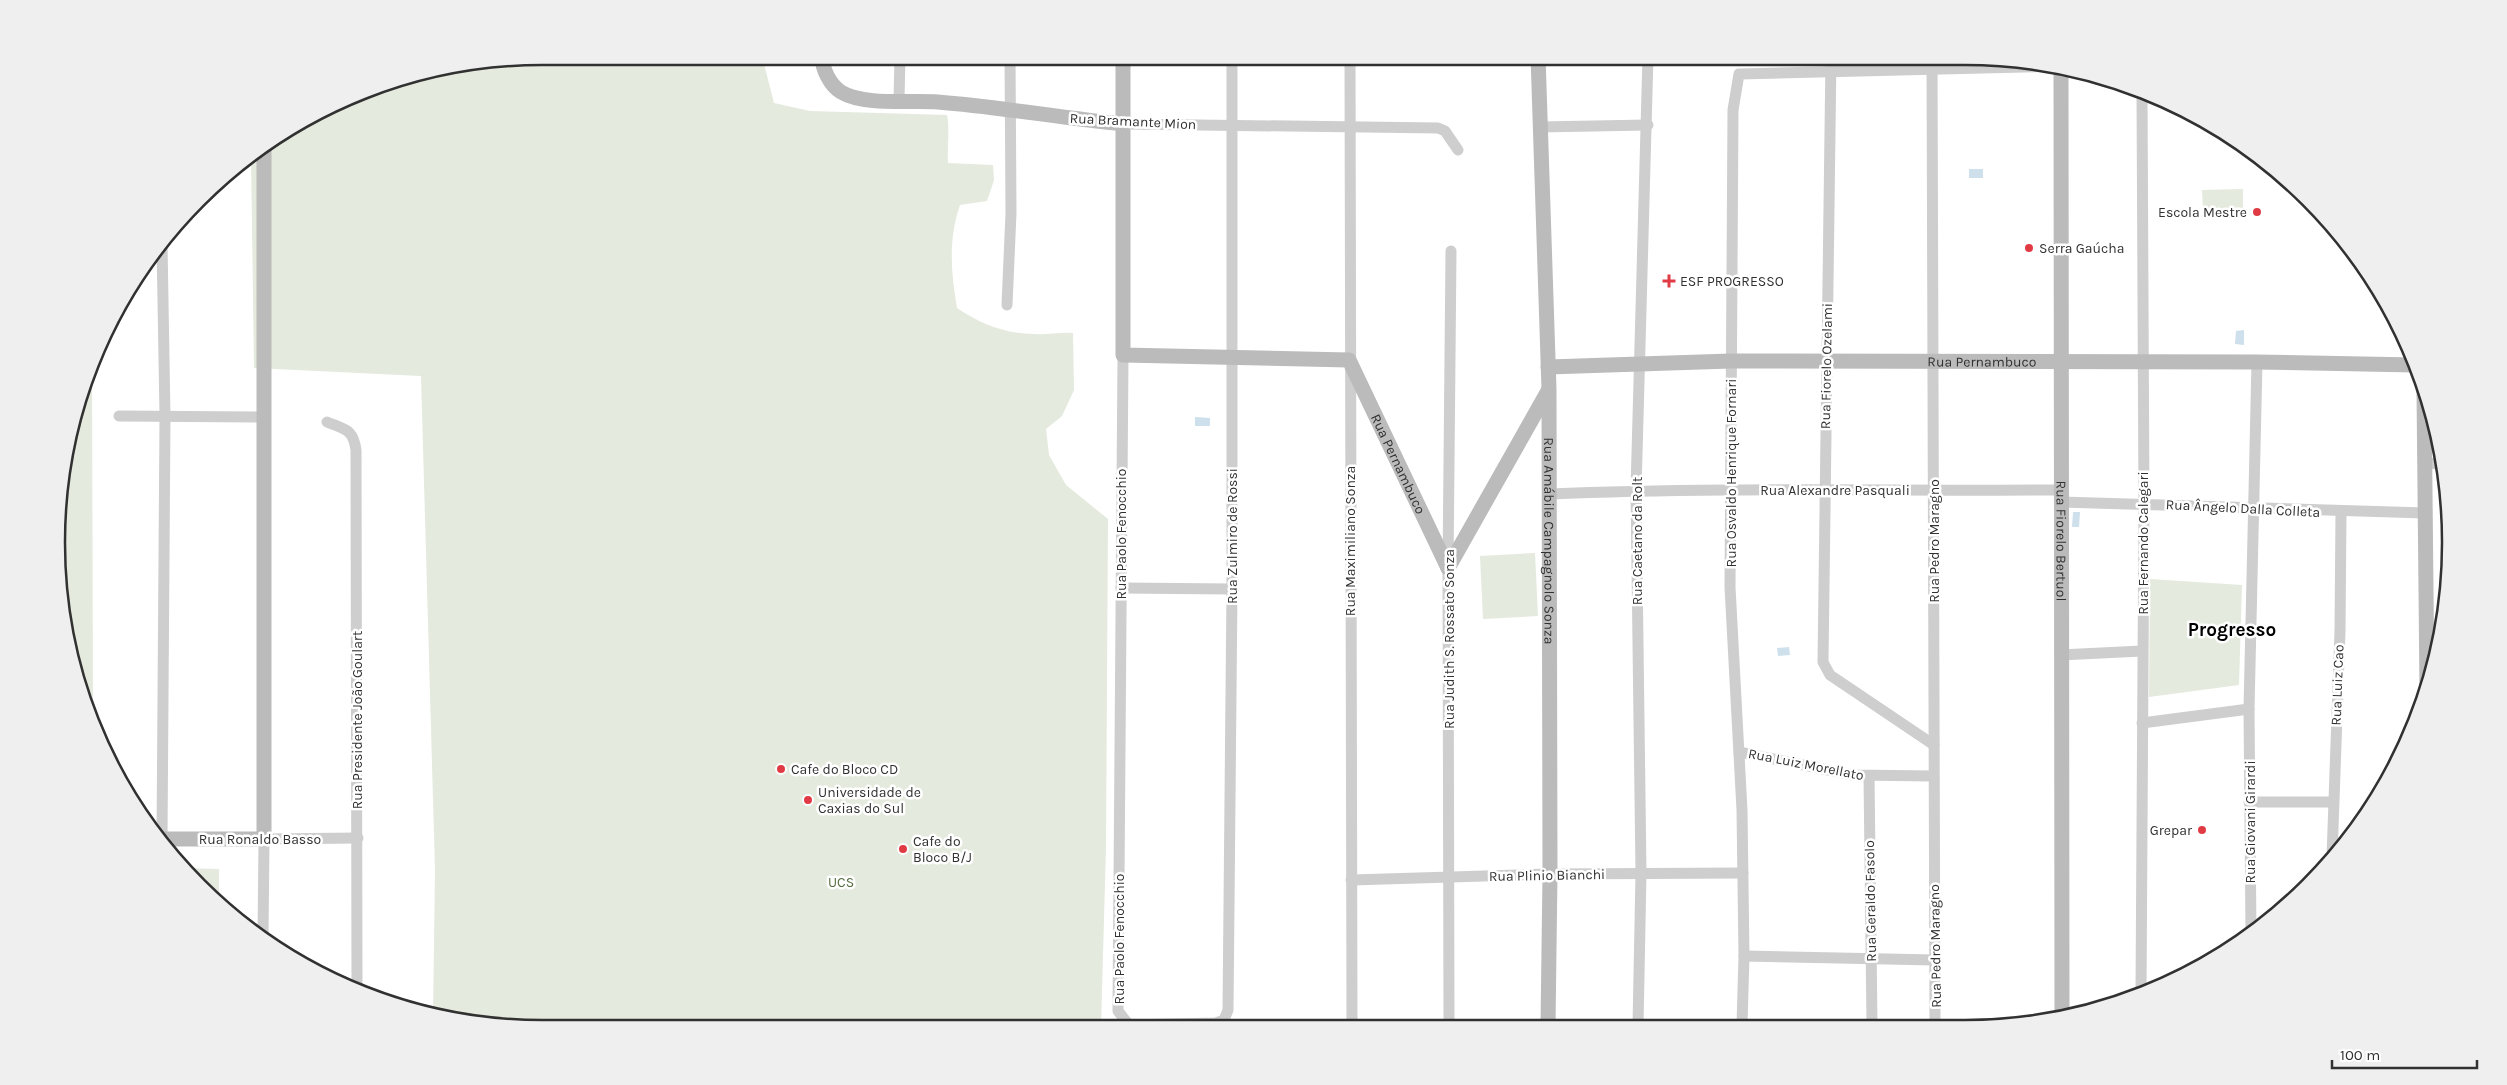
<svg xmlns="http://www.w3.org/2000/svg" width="2507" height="1085" font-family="Karla,sans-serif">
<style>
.green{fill:#e4eadd}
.water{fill:#cee0ec}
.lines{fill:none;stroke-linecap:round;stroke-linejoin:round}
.street{stroke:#cecece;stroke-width:11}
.secondary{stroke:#bbb;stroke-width:15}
.poi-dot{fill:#e03b44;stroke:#fff;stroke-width:2}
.labels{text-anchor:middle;stroke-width:5;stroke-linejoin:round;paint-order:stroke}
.street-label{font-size:14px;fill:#313131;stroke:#fff}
.poi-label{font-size:14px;fill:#313131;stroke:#fff;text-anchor:start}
.park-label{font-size:14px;fill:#536c3f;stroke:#fff}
.district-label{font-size:19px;font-weight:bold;fill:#000;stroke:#fff}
.rim{fill:none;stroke:#313131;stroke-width:2.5}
</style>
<rect width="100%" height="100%" fill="#fff"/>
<!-- green -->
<g class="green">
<path d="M542,56H762L774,103L810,111L947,115C950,127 947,149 948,163L993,165L994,180L987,201L960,205C948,240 951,272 957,308C983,325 1003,333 1034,334C1047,335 1060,332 1073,333L1074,390L1062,416L1046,429L1049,455L1066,485L1108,519L1106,847L1101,1027L543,1029L448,1019L433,1016L435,870L421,376L254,368L251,156L300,121L386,82L448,66Z"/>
<path d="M2243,189V208L2203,209L2202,190Z"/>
<path d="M92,364L93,723C46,620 45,468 92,364Z"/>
<path d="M1535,553L1538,616L1483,619L1480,556Z"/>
<path d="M2150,579L2242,585L2239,685L2149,697Z"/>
<path d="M182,868L219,869V906Z"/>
<path d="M1246,1019L1340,1020V1026L1238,1027Z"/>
</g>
<!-- water -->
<g class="water">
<rect x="1969" y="169" width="14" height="9"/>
<path d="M2244,330V345L2235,344L2236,331Z"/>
<path d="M1195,417L1210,418V426H1195Z"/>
<path d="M2073,512H2080L2079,527H2072Z"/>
<path d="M1789,647L1790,655L1778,656L1777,648Z"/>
</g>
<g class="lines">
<!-- street -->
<g class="street">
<path d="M1350,56L1352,1026"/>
<path d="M1831,56L1823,662L1830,675L1934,745"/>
<path d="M1932,56L1935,1025"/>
<path d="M899,100L900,56"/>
<path d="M1123,124L1438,128L1445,131L1458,150"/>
<path d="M1539,127L1648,125"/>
<path d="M1007,305L1011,213L1010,56"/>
<path d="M1123,355L1118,1011L1129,1025L1216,1023L1224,1020L1228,1010L1232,589V56"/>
<path d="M119,416L263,417"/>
<path d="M327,422C346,430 353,429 356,450L357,990"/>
<path d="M2424,463L2442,464"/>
<path d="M1549,494C1720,487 1891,491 2061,490"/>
<path d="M2061,502L2425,513"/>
<path d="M1121,588L1232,589"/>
<path d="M2060,655L2142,651"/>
<path d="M2142,723L2249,709"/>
<path d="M1739,752L1853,775L1933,776"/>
<path d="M1869,776L1872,1025"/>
<path d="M2249,802H2333"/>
<path d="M162,839L165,416L162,243"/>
<path d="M2332,857L2340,631L2341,512"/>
<path d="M1351,880L1550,874L1743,873"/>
<path d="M2251,934L2249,709L2257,362"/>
<path d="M263,937L264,839L358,838"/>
<path d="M1744,956L1935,960"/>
<path d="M2141,994L2144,503L2142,92"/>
<path d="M1742,1025L1744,956L1742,810L1730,587L1733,110L1739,74L2059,66"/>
<path d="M1449,1026L1448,568L1451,251"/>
<path d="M1638,1026L1641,873L1636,490L1648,56"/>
</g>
<!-- secondary -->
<g class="secondary">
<path d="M822,56C822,69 830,85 841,92C864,106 911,100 938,102C1000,107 1062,118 1123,124"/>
<path id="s1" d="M1123,56V355L1349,360L1448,568"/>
<path id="s2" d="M1538,56L1549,389L1550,874L1548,1026"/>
<path id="s3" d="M2061,66L2062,1015"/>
<path id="s4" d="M1548,367L1731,361L2257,362L2415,365"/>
<path d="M2424,390L2427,692"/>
<path d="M1448,568L1548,391"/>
<path d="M160,839H264V147"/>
</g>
</g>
<!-- markers -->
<g class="poi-dot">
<circle cx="2257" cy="212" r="5"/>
<circle cx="2029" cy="248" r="5"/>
<path d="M1666.5 273.5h5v5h5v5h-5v5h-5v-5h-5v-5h5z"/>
<circle cx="781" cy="769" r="5"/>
<circle cx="808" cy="800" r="5"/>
<circle cx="2202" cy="830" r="5"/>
<circle cx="903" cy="849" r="5"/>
</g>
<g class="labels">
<!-- street labels -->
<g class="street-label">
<text transform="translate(1133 121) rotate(3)" y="5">Rua Bramante Mion</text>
<text dy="5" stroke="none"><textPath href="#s4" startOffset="434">Rua Pernambuco</textPath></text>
<text transform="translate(1826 366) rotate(-89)" y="5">Rua Fiorelo Ozelami</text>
<text dy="5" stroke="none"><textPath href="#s1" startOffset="640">Rua Pernambuco</textPath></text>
<text transform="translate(1731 473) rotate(-90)" y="5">Rua Osvaldo Henrique Fornari</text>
<text x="1835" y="495">Rua Alexandre Pasquali</text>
<text transform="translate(2243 508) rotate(3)" y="5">Rua Ângelo Dalla Colleta</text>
<text transform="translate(1121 534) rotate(-90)" y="5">Rua Paolo Fenocchio</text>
<text transform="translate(1232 536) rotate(-90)" y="5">Rua Zulmiro de Rossi</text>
<text transform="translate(1350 541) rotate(-90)" y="5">Rua Maximiliano Sonza</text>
<text dy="5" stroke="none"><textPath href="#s2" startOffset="485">Rua Amábile Campagnolo Sonza</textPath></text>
<text transform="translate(1637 541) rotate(-90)" y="5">Rua Caetano da Rolt</text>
<text transform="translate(1934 541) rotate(-90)" y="5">Rua Pedro Maragno</text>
<text dy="5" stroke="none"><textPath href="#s3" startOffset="475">Rua Fiorelo Bertuol</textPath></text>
<text transform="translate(2143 543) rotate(-90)" y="5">Rua Fernando Calegari</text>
<text transform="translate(1449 639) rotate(-90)" y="5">Rua Judith S. Rossato Sonza</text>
<text transform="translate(2337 685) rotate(-88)" y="5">Rua Luiz Cao</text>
<text transform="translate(357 720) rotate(-90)" y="5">Rua Presidente João Goulart</text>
<text transform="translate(1806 764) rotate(11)" y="5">Rua Luiz Morellato</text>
<text transform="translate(2250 822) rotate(-90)" y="5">Rua Giovani Girardi</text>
<text x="260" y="844">Rua Ronaldo Basso</text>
<text transform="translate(1547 875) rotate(-1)" y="5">Rua Plinio Bianchi</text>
<text transform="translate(1870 901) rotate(-91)" y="5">Rua Geraldo Fasolo</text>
<text transform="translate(1119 939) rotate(-90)" y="5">Rua Paolo Fenocchio</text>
<text transform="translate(1935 946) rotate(-91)" y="5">Rua Pedro Maragno</text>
</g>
<!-- poi labels -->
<g class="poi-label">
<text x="2247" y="217" text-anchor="end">Escola Mestre</text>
<text x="2039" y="253">Serra Gaúcha</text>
<text x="1680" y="286">ESF PROGRESSO</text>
<text x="791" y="774">Cafe do Bloco CD</text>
<text x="818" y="797">Universidade de<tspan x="818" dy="16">Caxias do Sul</tspan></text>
<text x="2192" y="835" text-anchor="end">Grepar</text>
<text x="913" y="846">Cafe do<tspan x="913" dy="16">Bloco B/J</tspan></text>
</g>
<!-- park labels -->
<g class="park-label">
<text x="841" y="887">UCS</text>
</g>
<!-- district labels -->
<g class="district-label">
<text x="2232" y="636">Progresso</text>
</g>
</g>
<!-- crop -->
<path d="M0 0H2507V1085H0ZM542 65H1965A477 477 0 0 1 2442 542V543A477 477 0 0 1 1965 1020H542A477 477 0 0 1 65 543V542A477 477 0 0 1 542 65Z" fill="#efefef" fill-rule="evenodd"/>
<path class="rim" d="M542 65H1965A477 477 0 0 1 2442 542V543A477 477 0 0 1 1965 1020H542A477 477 0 0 1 65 543V542A477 477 0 0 1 542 65Z"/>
<!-- scale -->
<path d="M2332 1060v8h145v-8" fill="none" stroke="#313131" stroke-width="2.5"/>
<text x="2340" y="1060" font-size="15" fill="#313131" stroke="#ffffff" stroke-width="4" paint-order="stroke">100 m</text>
</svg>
